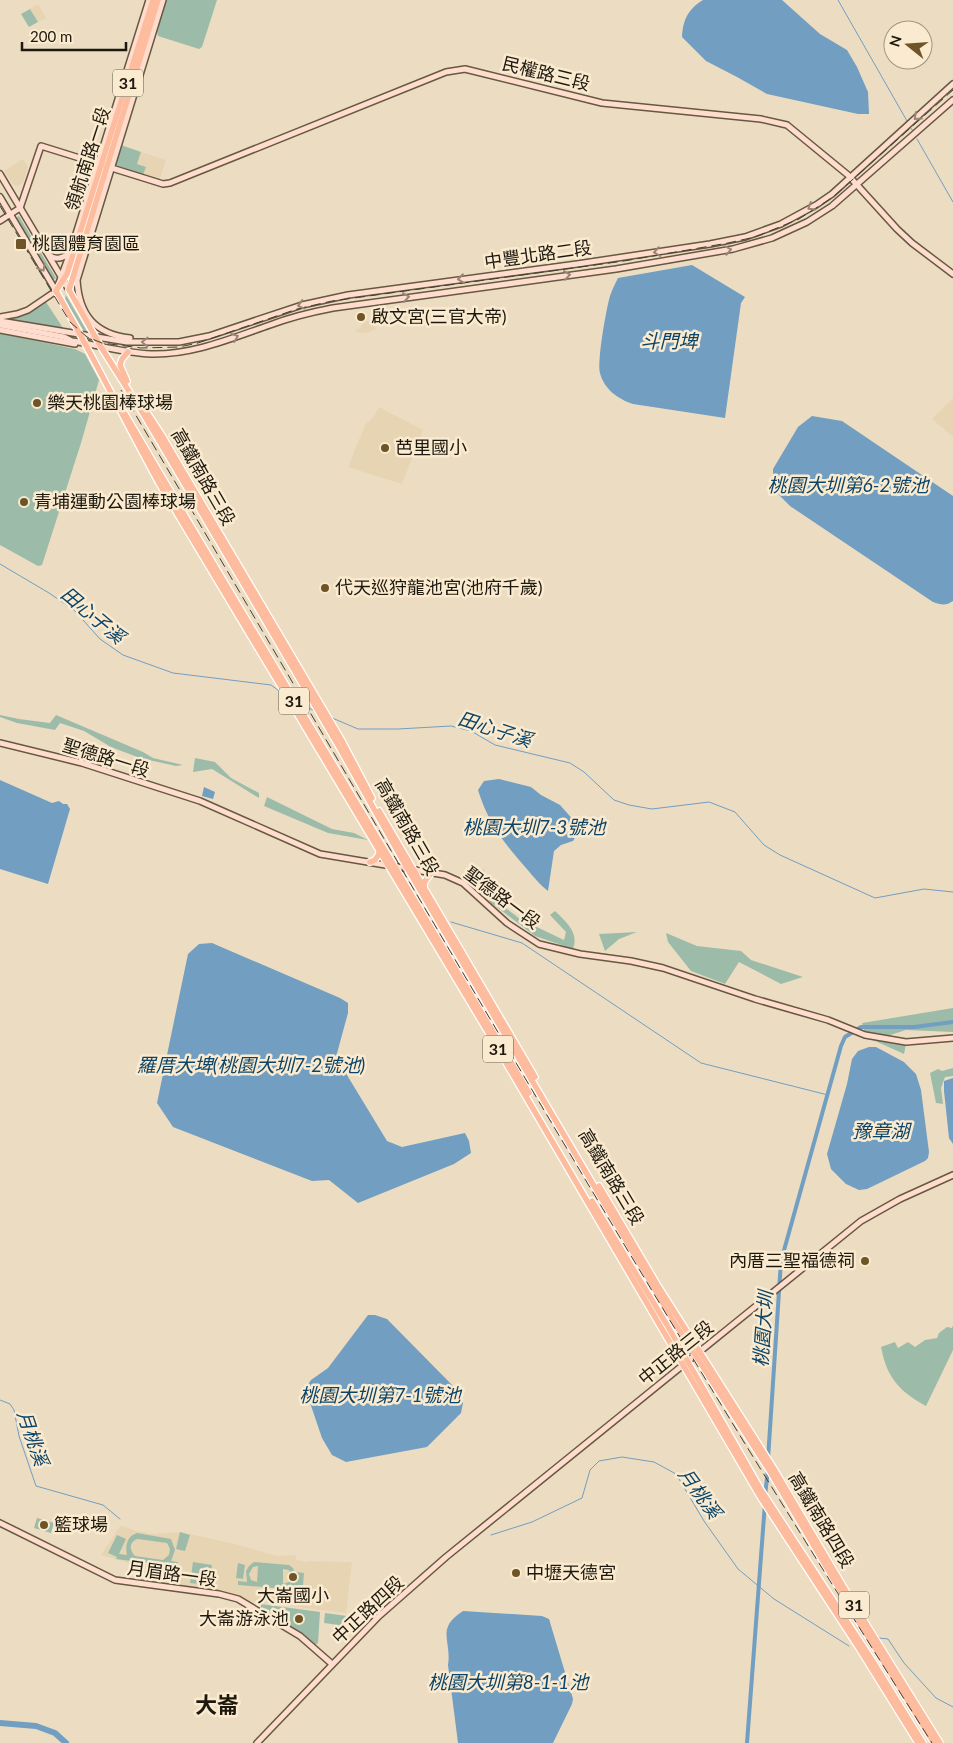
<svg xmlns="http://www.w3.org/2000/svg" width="953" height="1743" font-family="Lato,'Noto Sans TC',sans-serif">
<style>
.built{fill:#e7d4b2}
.green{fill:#9cbca9;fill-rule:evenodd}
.water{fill:#719ec1}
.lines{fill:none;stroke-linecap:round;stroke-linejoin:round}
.stream{stroke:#719ec1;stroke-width:1}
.canal{stroke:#719ec1;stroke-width:4}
.river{stroke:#719ec1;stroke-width:6}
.secondary-casing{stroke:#665841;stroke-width:8}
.primary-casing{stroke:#fff;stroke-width:8}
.secondary{stroke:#ffddce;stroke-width:5}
.primary{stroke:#febc9e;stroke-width:5.5}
.rail{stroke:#453e31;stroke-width:1;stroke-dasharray:10 5;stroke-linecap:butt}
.oneway{stroke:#9a8578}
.poi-dot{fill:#6e5426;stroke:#faeacf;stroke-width:2}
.labels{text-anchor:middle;stroke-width:5;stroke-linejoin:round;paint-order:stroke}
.shield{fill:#faeacf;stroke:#605849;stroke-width:1}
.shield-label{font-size:16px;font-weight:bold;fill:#1e190f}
.street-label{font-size:18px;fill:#1e190f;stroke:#faeacf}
.poi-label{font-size:18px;fill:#1e190f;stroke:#faeacf;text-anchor:start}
.water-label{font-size:19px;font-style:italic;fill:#0c4467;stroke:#faeacf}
.district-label{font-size:22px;font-weight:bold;fill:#1e190f;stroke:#faeacf}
</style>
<rect width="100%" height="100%" fill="#ecddc2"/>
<!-- built -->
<g class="built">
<path d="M38,4L46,18L38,22L30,9Z"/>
<path d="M141,152L166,160L160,179L143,175L146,167L137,164Z"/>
<path d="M23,159L28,167L23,183L17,186L13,184L4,171Z"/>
<path d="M365,321H370L376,329L367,333L356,332V329H359Z"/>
<path d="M953,398V437L932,419Z"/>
<path d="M379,407L423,430L402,484L348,467L365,425L375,415Z"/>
<path d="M120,1526H123L136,1531L154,1534L181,1532L239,1545L276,1556L296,1555V1560L308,1562L309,1561L352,1562L346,1613L247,1601L232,1593L141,1580L142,1567L101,1555Z"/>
</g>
<!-- green -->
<g class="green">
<path d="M166,0H217L202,47L199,49L158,36L157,31Z"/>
<path d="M30,9L38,22L29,27L21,14Z"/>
<path d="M121,145L141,152L137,164L146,167L143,175L116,165V162Z"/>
<path d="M19,216L56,278L52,281L16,218Z"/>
<path d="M66,295L88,333H85L65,300Z"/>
<path d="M46,302L63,328L0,318L30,311Z"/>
<path d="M0,333L75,349L85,354L99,380L81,443L42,565L38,566L0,545Z"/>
<path d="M0,715L19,719L50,723L56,715L143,752L153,758L183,765L176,766L140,758L111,747L84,731L60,723L55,730L17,723L0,717Z"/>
<path d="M195,758L215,762L231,778L259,793V798L212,769L193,772Z"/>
<path d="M267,797L332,829L354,833L368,840L328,833L264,806Z"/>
<path d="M483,868L494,899L520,919L564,940L566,932L550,915L555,911C567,923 579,932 573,949L535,936L490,902L486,889Z"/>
<path d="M637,932L619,939L605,951L599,934Z"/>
<path d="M666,933L697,946L741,951L751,960L803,977L781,984L739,962L725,984L691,971L668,942Z"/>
<path d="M953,1008V1032L906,1030L887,1036L865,1033L862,1023Z"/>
<path d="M873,1040L906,1044L904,1054Z"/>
<path d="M953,1068V1076L945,1077L941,1088L943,1104L936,1103L930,1073L938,1069L942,1071Z"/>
<path d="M953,1325V1350L926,1406C899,1391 887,1378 881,1347L895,1342L898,1348L908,1342L915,1347L925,1340L937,1338L939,1333L947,1327L952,1328Z"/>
<path d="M37,1518L54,1523L51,1533L34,1528Z"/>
<path d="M180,1532L190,1535L185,1551L176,1549Z"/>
<path d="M137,1533L171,1539L175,1550L171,1561L178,1562L177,1567L116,1559L117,1557L108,1553L117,1535L126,1539L119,1554L127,1555C125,1545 127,1536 137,1533ZM138,1539L167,1543L170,1549L169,1555L163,1560L135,1556C129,1550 129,1541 138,1539Z"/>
<path d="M193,1562L212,1565L209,1585L190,1583Z"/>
<path d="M254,1562L289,1565L293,1568L295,1574L296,1572L304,1573L303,1585H299L298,1590L238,1585V1581L247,1582L246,1571L249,1566ZM258,1566L257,1582L251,1580L249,1574L253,1567ZM283,1569L289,1570L291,1576L289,1582L283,1584Z"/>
<path d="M238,1563L245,1565L243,1579L236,1578Z"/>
<path d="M261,1604L320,1612L318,1643L315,1645L301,1633L261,1609Z"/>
<path d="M325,1613L347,1616L346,1626L324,1623Z"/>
</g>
<!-- water -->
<g class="water">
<path d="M703,0H782L820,34L847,50L857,67L868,92L869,114H858L767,94L737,77L706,61L682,37C683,20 688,9 703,0Z"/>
<path d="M692,265L745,297L741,303L725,418L633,404C618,399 604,389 600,373C597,361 606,310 610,296C612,290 615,284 618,278Z"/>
<path d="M812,416L842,421L953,496V601C946,606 941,605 933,602L790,506L778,494L773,483V469L798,427Z"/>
<path d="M499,779L531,787L541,795L560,805L576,823L577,835L573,841L561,845L554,851L548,891C540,885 533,876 526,868C504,843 488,823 478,790L484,781Z"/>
<path d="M0,780L52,803L59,801L63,804H67L70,809L48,884L0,869Z"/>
<path d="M204,787L215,792L213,799L202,796Z"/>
<path d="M212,943L340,998L348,1003V1013L336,1057L387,1141L402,1147L465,1133L469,1141L471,1153L454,1164L358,1203L329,1180L312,1181L173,1127L157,1103L188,954L199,944Z"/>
<path d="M869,1047H876L904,1062L916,1074L921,1090L929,1152L928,1158L925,1161L867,1189L859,1190L846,1184L831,1169L827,1154L847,1084L852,1059L858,1051Z"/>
<path d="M953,1078V1144L949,1138L944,1091V1081Z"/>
<path d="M368,1315H375L387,1319L456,1389L463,1403L461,1413L427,1447L346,1462L332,1455L322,1438L307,1394V1386L311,1380L328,1368Z"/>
<path d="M463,1611L542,1616L549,1619L573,1699L572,1704L553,1743H458L448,1665C452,1640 435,1629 463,1611Z"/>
</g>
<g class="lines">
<!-- stream -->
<g class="stream">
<path d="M838,0L907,121"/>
<path d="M910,127L913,131"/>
<path d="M917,139L953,202"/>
<path d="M0,564L49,593L74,610L100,639L123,655L173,673L271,685L282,693"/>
<path d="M300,704L315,711"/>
<path d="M330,717L358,729H398L451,726L471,731L495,745L570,763L584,772L614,800L629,805L652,809L709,802L735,812L764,845L780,855L875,898L924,889L953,892"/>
<path d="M451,922L522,943L701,1063L828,1095"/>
<path d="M0,1400L10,1404L14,1410L19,1436L36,1486L103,1505L120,1519"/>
<path d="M491,1535L532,1522L582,1498L590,1470L599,1461L622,1457L654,1462L676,1474L704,1521L738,1569L774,1599L849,1646"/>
<path d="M879,1638L888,1639L904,1663L936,1698L953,1707"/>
</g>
<!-- canal -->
<g class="canal">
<path d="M768,1459L781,1261L841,1046L845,1037L861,1027H914L953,1022"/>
<path d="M765,1496L768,1469"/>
<path d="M747,1743L765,1503"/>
</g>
<!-- river -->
<path class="river" d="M0,1723L36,1726L55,1733L66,1743"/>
<defs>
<g id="secondary">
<path d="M0,174L69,290"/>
<path d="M0,197L56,291"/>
<path d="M0,221L20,208L41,146L163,184L170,183L446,72L465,69L602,103L761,119L787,125L848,175L897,229L912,243L953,274"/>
<path d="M48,254C55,261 62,258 69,254"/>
<path d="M0,317L17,314L28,310L56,291L70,253L149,0"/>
<path d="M0,321L127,342H179L209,336L302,305L348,295L577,264L710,244L745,237L781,224L816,205L832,194L953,84"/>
<path d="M0,325L64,337L72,341C98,345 124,353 151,354C193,355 232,338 270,325C291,317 312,312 333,308L616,269L733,249L772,238L807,222L832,206L953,100"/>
<path d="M0,330L75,344"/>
<path d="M130,338C95,334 79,315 77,280L163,0"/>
<path d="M0,743L82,763L200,801L320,854L445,875L463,883L507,923L539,944L580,954L631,961L663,968L755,999L828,1020L865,1035L906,1042L953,1038"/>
<path d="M0,1523L115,1580L219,1594L238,1599L300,1636L332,1664"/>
<path d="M257,1743L379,1616L446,1557L861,1221L900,1199L953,1175"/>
</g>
<g id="primary">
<path d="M153,0L67,274L56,291C92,354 124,419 159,483L491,1037L761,1498L859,1648L918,1743"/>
<path d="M158,0L69,290L101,347L144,415L258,608L338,745L407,868L674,1322L771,1473L857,1619L934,1743"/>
<path d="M127,381L120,365L122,359L128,352"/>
<path d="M142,405L161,434L342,741L372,798"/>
<path d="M125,414C258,642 396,866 529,1093"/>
<path d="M379,811L535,1077"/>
<path d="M370,862L375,860L379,854V850"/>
<path d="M424,886L425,881L432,872"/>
<path d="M599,1186L658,1286L774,1469L850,1598L940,1743"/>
<path d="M592,1201L667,1325L761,1490L872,1660L923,1743"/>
</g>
</defs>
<!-- secondary casing -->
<use href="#secondary" class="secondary-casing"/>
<!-- primary casing -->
<use href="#primary" class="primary-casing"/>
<!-- secondary -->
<use href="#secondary" class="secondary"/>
<!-- primary -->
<use href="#primary" class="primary"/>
<!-- rail -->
<g class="rail">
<path d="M0,206L70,322L87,337L102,343L141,348L179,347L198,343L297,309L332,301L624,261L728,243L755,237L799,219L833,197L953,90"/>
<path d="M121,390C329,743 533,1098 747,1447C808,1546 870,1645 932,1743"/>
</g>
</g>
<!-- one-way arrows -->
<defs><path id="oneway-chevron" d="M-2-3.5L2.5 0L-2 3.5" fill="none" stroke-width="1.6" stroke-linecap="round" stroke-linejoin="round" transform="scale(1.25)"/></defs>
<g class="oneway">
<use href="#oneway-chevron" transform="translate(917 117) rotate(138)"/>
<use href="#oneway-chevron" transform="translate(811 207) rotate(148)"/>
<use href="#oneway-chevron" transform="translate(728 250) rotate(-11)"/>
<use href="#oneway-chevron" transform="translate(657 252) rotate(171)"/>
<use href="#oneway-chevron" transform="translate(42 268) rotate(59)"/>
<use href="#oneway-chevron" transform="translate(567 275) rotate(-8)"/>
<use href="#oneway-chevron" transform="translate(461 279) rotate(172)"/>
<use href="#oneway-chevron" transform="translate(406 297) rotate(-8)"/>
<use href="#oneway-chevron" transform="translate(301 305) rotate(165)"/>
<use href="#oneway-chevron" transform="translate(235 337) rotate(-20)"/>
<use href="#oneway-chevron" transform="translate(145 342) rotate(-179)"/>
</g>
<!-- markers -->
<g class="poi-dot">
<rect x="15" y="238" width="12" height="12" rx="2.5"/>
<circle cx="361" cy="317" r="5"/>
<circle cx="37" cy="403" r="5"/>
<circle cx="385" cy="448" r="5"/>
<circle cx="24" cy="502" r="5"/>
<circle cx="325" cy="588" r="5"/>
<circle cx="865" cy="1261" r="5"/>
<circle cx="44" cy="1525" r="5"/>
<circle cx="516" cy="1573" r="5"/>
<circle cx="293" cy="1577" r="5"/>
<circle cx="299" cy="1619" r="5"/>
</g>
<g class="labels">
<!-- shield labels -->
<g class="shield">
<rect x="113" y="69.5" width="30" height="27" rx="4"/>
<rect x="279" y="687.5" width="30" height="27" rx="4"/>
<rect x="483" y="1035.5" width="30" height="27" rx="4"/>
<rect x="839" y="1591.5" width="30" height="27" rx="4"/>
</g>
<g class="shield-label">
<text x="128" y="89">31</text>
<text x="294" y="707">31</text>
<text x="498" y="1055">31</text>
<text x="854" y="1611">31</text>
</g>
<!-- street labels -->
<g class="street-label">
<text transform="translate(546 74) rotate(14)" y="6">民權路三段</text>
<text transform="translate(88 159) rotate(-72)" y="6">領航南路一段</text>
<text transform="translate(538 255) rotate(-8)" y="6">中豐北路二段</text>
<text transform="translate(203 477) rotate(60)" y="6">高鐵南路三段</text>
<text transform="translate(106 758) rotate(17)" y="6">聖德路一段</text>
<text transform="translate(407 827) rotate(60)" y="6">高鐵南路三段</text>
<text transform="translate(502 898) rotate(37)" y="6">聖德路一段</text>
<text transform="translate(611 1177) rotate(59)" y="6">高鐵南路三段</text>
<text transform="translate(676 1353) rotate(-39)" y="6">中正路三段</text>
<text transform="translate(821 1520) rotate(59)" y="6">高鐵南路四段</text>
<text transform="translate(172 1574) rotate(8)" y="6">月眉路一段</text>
<text transform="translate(368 1610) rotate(-43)" y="6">中正路四段</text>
</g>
<!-- poi labels -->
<g class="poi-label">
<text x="32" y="250">桃園體育園區</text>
<text x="371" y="323">啟文宮(三官大帝)</text>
<text x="47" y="409">樂天桃園棒球場</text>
<text x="395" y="454">芭里國小</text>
<text x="34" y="508">青埔運動公園棒球場</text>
<text x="335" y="594">代天巡狩龍池宮(池府千歲)</text>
<text x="855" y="1267" text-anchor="end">內厝三聖福德祠</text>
<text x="54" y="1531">籃球場</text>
<text x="526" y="1579">中壢天德宮</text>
<text x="293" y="1602" text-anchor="middle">大崙國小</text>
<text x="289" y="1625" text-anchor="end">大崙游泳池</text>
</g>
<!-- water labels -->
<g class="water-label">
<text x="669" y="348">斗門埤</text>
<text x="848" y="492">桃園大圳第6-2號池</text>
<text transform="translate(93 615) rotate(40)" y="7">田心子溪</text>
<text transform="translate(495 729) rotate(18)" y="7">田心子溪</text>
<text x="534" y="834">桃園大圳7-3號池</text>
<text x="251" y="1072">羅厝大埤(桃園大圳7-2號池)</text>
<text x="881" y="1138">豫章湖</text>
<text transform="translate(763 1329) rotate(-86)" y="7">桃園大圳</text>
<text x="380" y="1402">桃園大圳第7-1號池</text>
<text transform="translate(33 1438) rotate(71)" y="7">月桃溪</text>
<text transform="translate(700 1493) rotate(54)" y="7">月桃溪</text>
<text x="508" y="1689">桃園大圳第8-1-1池</text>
</g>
<!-- district labels -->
<g class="district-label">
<text x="217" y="1713">大崙</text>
</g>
</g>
<!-- north arrow -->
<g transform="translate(908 45) rotate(287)"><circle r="24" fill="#faeacf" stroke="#a29682"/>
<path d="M0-4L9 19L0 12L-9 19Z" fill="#6e5426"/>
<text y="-8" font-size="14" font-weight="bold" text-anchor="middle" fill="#1e190f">N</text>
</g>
<!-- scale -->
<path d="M22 42v8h104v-8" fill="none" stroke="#1e190f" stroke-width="2.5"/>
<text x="30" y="42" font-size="15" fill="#1e190f" stroke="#faeacf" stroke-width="4" paint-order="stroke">200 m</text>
</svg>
